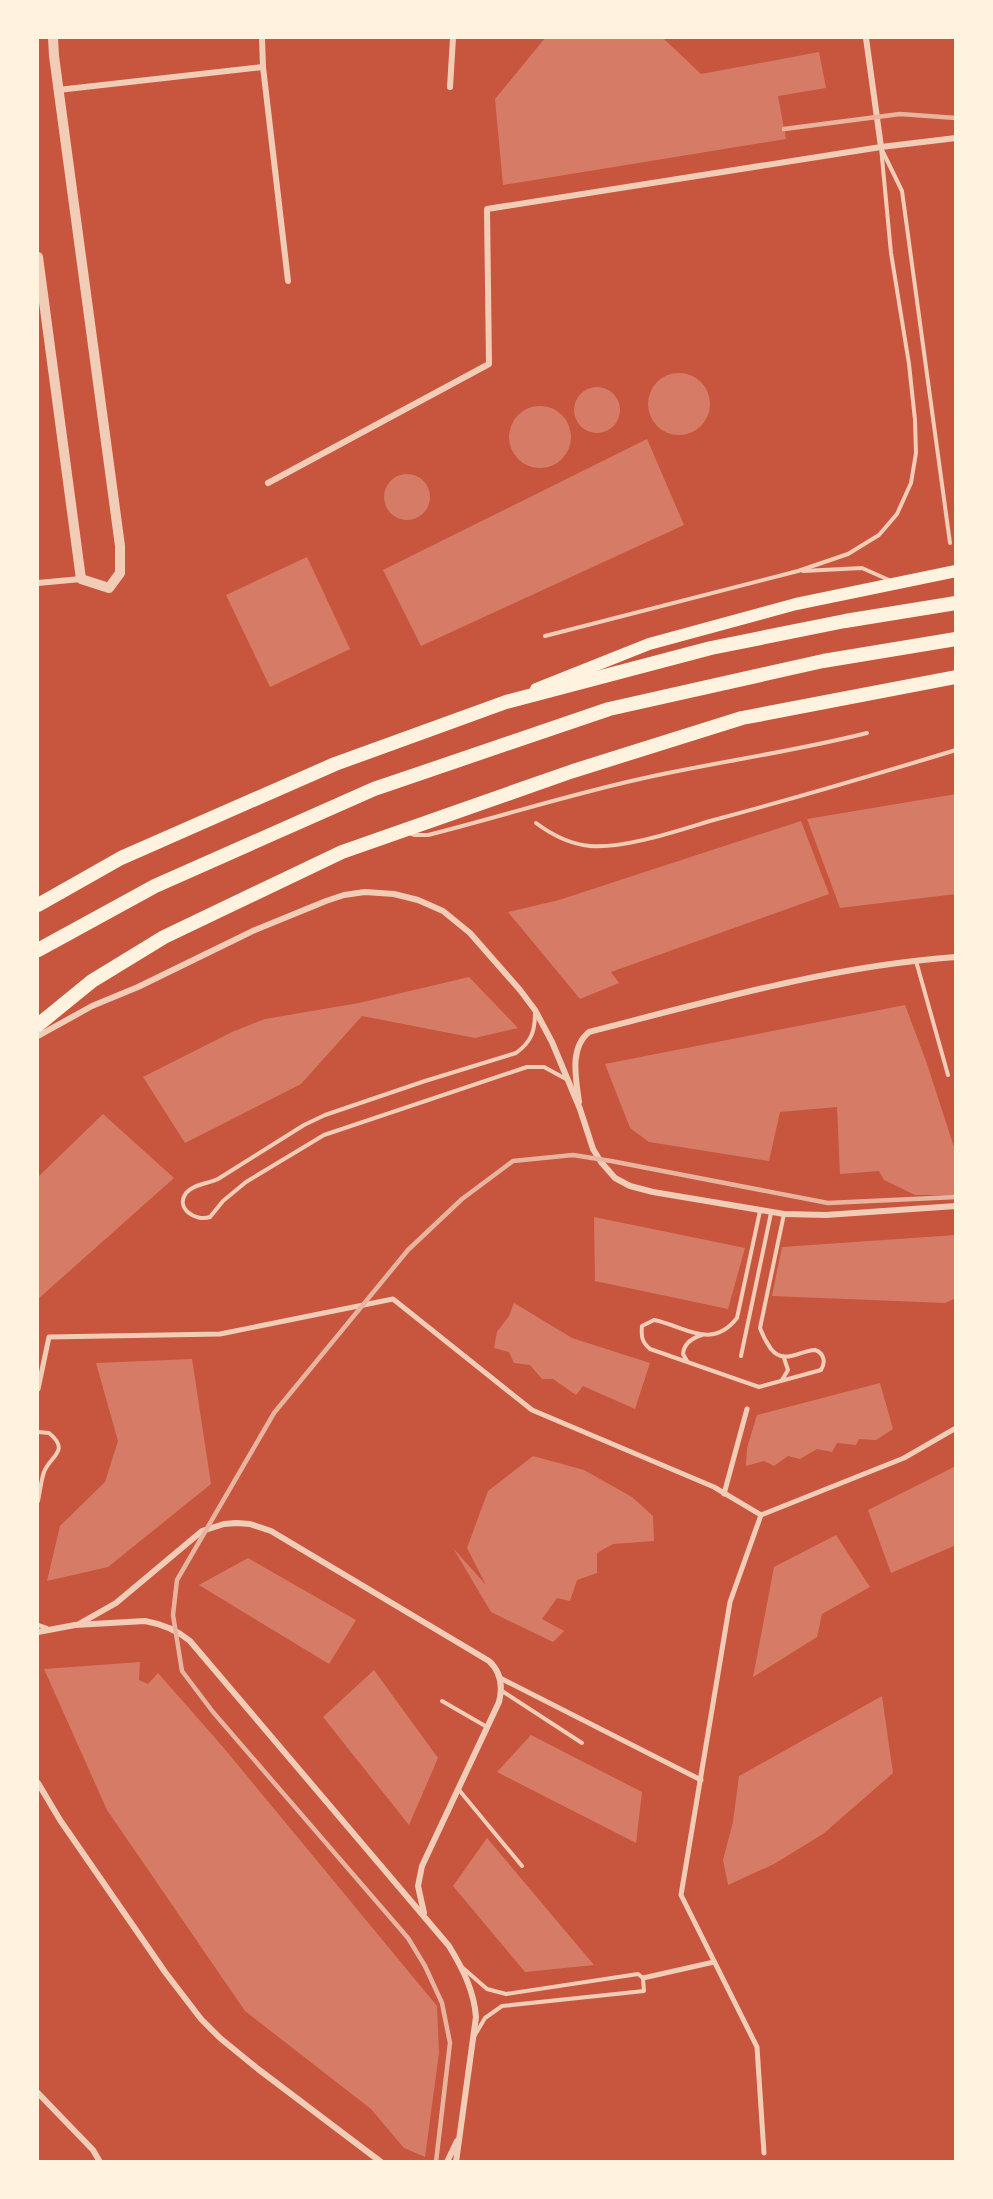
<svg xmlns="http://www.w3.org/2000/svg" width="993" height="2199" font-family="'Open Sans',sans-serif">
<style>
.building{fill:#d67c66}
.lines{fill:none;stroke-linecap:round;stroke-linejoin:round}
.service{stroke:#f1ccb7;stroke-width:4}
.pedestrian{stroke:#f1ccb7;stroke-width:5}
.minor{stroke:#f1ccb7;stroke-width:6}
.tertiary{stroke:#f1ccb7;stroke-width:10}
.secondary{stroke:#fff3e0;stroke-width:12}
.primary{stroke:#fff3e0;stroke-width:14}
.rail{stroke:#e9b49f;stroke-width:4.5}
</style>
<rect width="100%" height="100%" fill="#c8553d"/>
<!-- building -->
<g class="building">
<path d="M545,38H663L701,74L819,52L826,88L778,96L786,139L503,185L495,99Z"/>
<circle cx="679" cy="404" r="31"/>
<circle cx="597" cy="410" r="23"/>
<circle cx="540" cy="437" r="31"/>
<path d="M647,439L684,525L421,646L383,570Z"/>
<circle cx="407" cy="497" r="23"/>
<path d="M307,557L350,649L270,687L226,595Z"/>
<path d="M956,794V894L840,908L807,819Z"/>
<path d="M801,821L829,894L611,972L619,983L580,999L508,912L559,900Z"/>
<path d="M469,977L518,1028L475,1038L362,1016L301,1084L185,1143L143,1077L232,1032L265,1019L359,1003Z"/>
<path d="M905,1005L926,1061L956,1153V1195H915L884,1180L879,1171L840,1174L837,1107L780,1112L769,1161L649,1142L630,1128L605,1064Z"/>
<path d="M103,1114L174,1178L38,1299V1177Z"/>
<path d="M594,1217L745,1248L728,1309L595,1281Z"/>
<path d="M956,1235V1298L945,1303L772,1296L782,1247Z"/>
<path d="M514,1303L572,1338L650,1363L635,1409L583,1386L576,1395L553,1379H542L530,1365L514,1363L509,1352L494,1348L497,1332L509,1316Z"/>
<path d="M192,1359L211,1484L108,1567L47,1581L60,1526L105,1482L118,1441L96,1363Z"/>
<path d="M880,1383L893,1429L876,1440L859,1439L856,1445L837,1443L832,1452L817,1449L800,1459L788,1456L774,1466L764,1461L746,1466L747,1448L757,1415Z"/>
<path d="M533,1456L584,1470L632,1497L653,1516L654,1541L613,1544L597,1553V1573L577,1580L570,1601L557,1598L542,1619L564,1631L553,1642L491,1612L453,1548L486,1585L467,1548L488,1491Z"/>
<path d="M956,1466V1545L891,1573L868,1510Z"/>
<path d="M836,1535L870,1587L822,1614L817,1637L753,1677L774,1567Z"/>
<path d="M248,1558L356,1620L329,1664L199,1585Z"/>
<path d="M140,1662L139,1680L148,1684L158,1673L223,1747L437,2006L439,2053L425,2157L404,2148L371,2109L245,2011L107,1810L44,1669Z"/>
<path d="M374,1670L438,1758L409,1825L323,1717Z"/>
<path d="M882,1696L893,1773L823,1834L774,1864L728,1885L723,1860L733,1822L739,1776Z"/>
<path d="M531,1735L642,1792L636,1843L497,1772Z"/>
<path d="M487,1838L594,1965L525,1972L453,1886Z"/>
</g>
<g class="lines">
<!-- service -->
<g class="service">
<path d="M882,150L902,191L950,543"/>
<path d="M803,571L862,568L889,580"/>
<path d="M545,636L798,571L848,554L879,535L897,514L911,483L916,453L915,420L909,364L891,253L881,147"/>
<path d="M536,823C552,835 569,844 590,846C623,849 677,831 710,821C792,799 874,775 956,750"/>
<path d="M409,833L414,835H428C499,817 568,795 640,779C715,762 792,752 867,733"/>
<path d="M916,961L948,1075"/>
<path d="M535,1013C535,1032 531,1042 516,1053L425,1081L325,1115L304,1125L218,1179C207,1184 194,1184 186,1193C175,1208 195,1222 210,1217L223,1201L246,1182L324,1135L527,1067H544L566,1079"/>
<path d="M760,1211L737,1318C711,1351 685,1326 654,1320L642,1326C641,1337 642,1342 650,1349L759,1387L821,1370C826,1362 824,1353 815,1350C798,1351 784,1365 771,1349C766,1342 763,1336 760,1328L784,1214"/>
<path d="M741,1356L771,1213"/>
<path d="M687,1361L683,1354C684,1343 692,1338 702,1335"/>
<path d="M782,1380L788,1370L784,1358"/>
<path d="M38,1432L49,1433C71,1451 50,1456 44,1472C41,1481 40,1491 38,1501"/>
<path d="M38,1625L47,1628"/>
<path d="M502,1691L582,1743"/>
<path d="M442,1701L487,1727"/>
<path d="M459,1790L522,1866"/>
<path d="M463,1968L487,1989L506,1994L638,1974L643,1978L644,1991L502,2006L485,2018L475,2035"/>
</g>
<!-- pedestrian -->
<g class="pedestrian">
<path d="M38,1389L49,1337L220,1334L393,1299L532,1410L714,1487L761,1515"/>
<path d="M724,1494L747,1409"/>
<path d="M500,1678L701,1780"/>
<path d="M643,1978L714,1962"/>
<path d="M764,2153L757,2047L681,1895L730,1602L761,1515L904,1458L956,1428"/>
</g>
<!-- minor -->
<g class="minor">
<path d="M262,38L263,67L288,281"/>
<path d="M866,38L881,147"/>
<path d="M450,87L453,38"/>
<path d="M58,90L263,67"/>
<path d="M268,483L489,364L487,209L881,147L956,138"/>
<path d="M38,583L81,579"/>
<path d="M38,1036L92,1006L138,987L255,930L326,901L344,895L365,892L394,894L418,900L443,911L470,933L520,990L535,1010L552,1042L580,1109L593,1149L601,1162L615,1178L630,1186L653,1192L784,1214L826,1215L956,1206"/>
<path d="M579,1102C576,1079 569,1048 589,1032C710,1001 831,966 956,957"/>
<path d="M79,1624L116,1603L202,1531L224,1524L236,1523L250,1524L271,1531L489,1661C501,1672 503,1686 499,1702L422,1866L418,1886L424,1913"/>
<path d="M38,1632L75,1625L145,1621C162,1624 177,1630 190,1641L449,1946C463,1969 474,1991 476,2017L456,2162"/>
<path d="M38,1783L60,1820L165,1972L201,2019L220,2038L258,2069L381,2162"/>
<path d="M38,2093L93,2150L100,2162"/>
<path d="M447,2162L457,2141"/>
</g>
<!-- tertiary -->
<path class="tertiary" d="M38,257L81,579L109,588L120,573V546L54,56L53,38"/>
<!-- secondary -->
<path class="secondary" d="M536,689L649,644L796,604L956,571"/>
<!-- primary -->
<g class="primary">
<path d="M38,905L121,858L335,764L506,702L711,648L845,621L956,603"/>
<path d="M38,950L155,886L374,789L609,709L823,661L956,639"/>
<path d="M38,1025L92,981L164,937L342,852L573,771L742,718L956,677"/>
</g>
<!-- rail -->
<g class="rail">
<path d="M784,129L900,114L956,118"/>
<path d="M436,2162L450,2043L442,2003L425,1966L408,1938L213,1712L182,1671L173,1615L177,1580L274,1413L408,1250L462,1199L513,1161L573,1155L611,1161L828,1203L956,1197"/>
</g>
</g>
<!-- border -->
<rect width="993" height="2199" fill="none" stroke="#fff3e0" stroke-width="78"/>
</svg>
